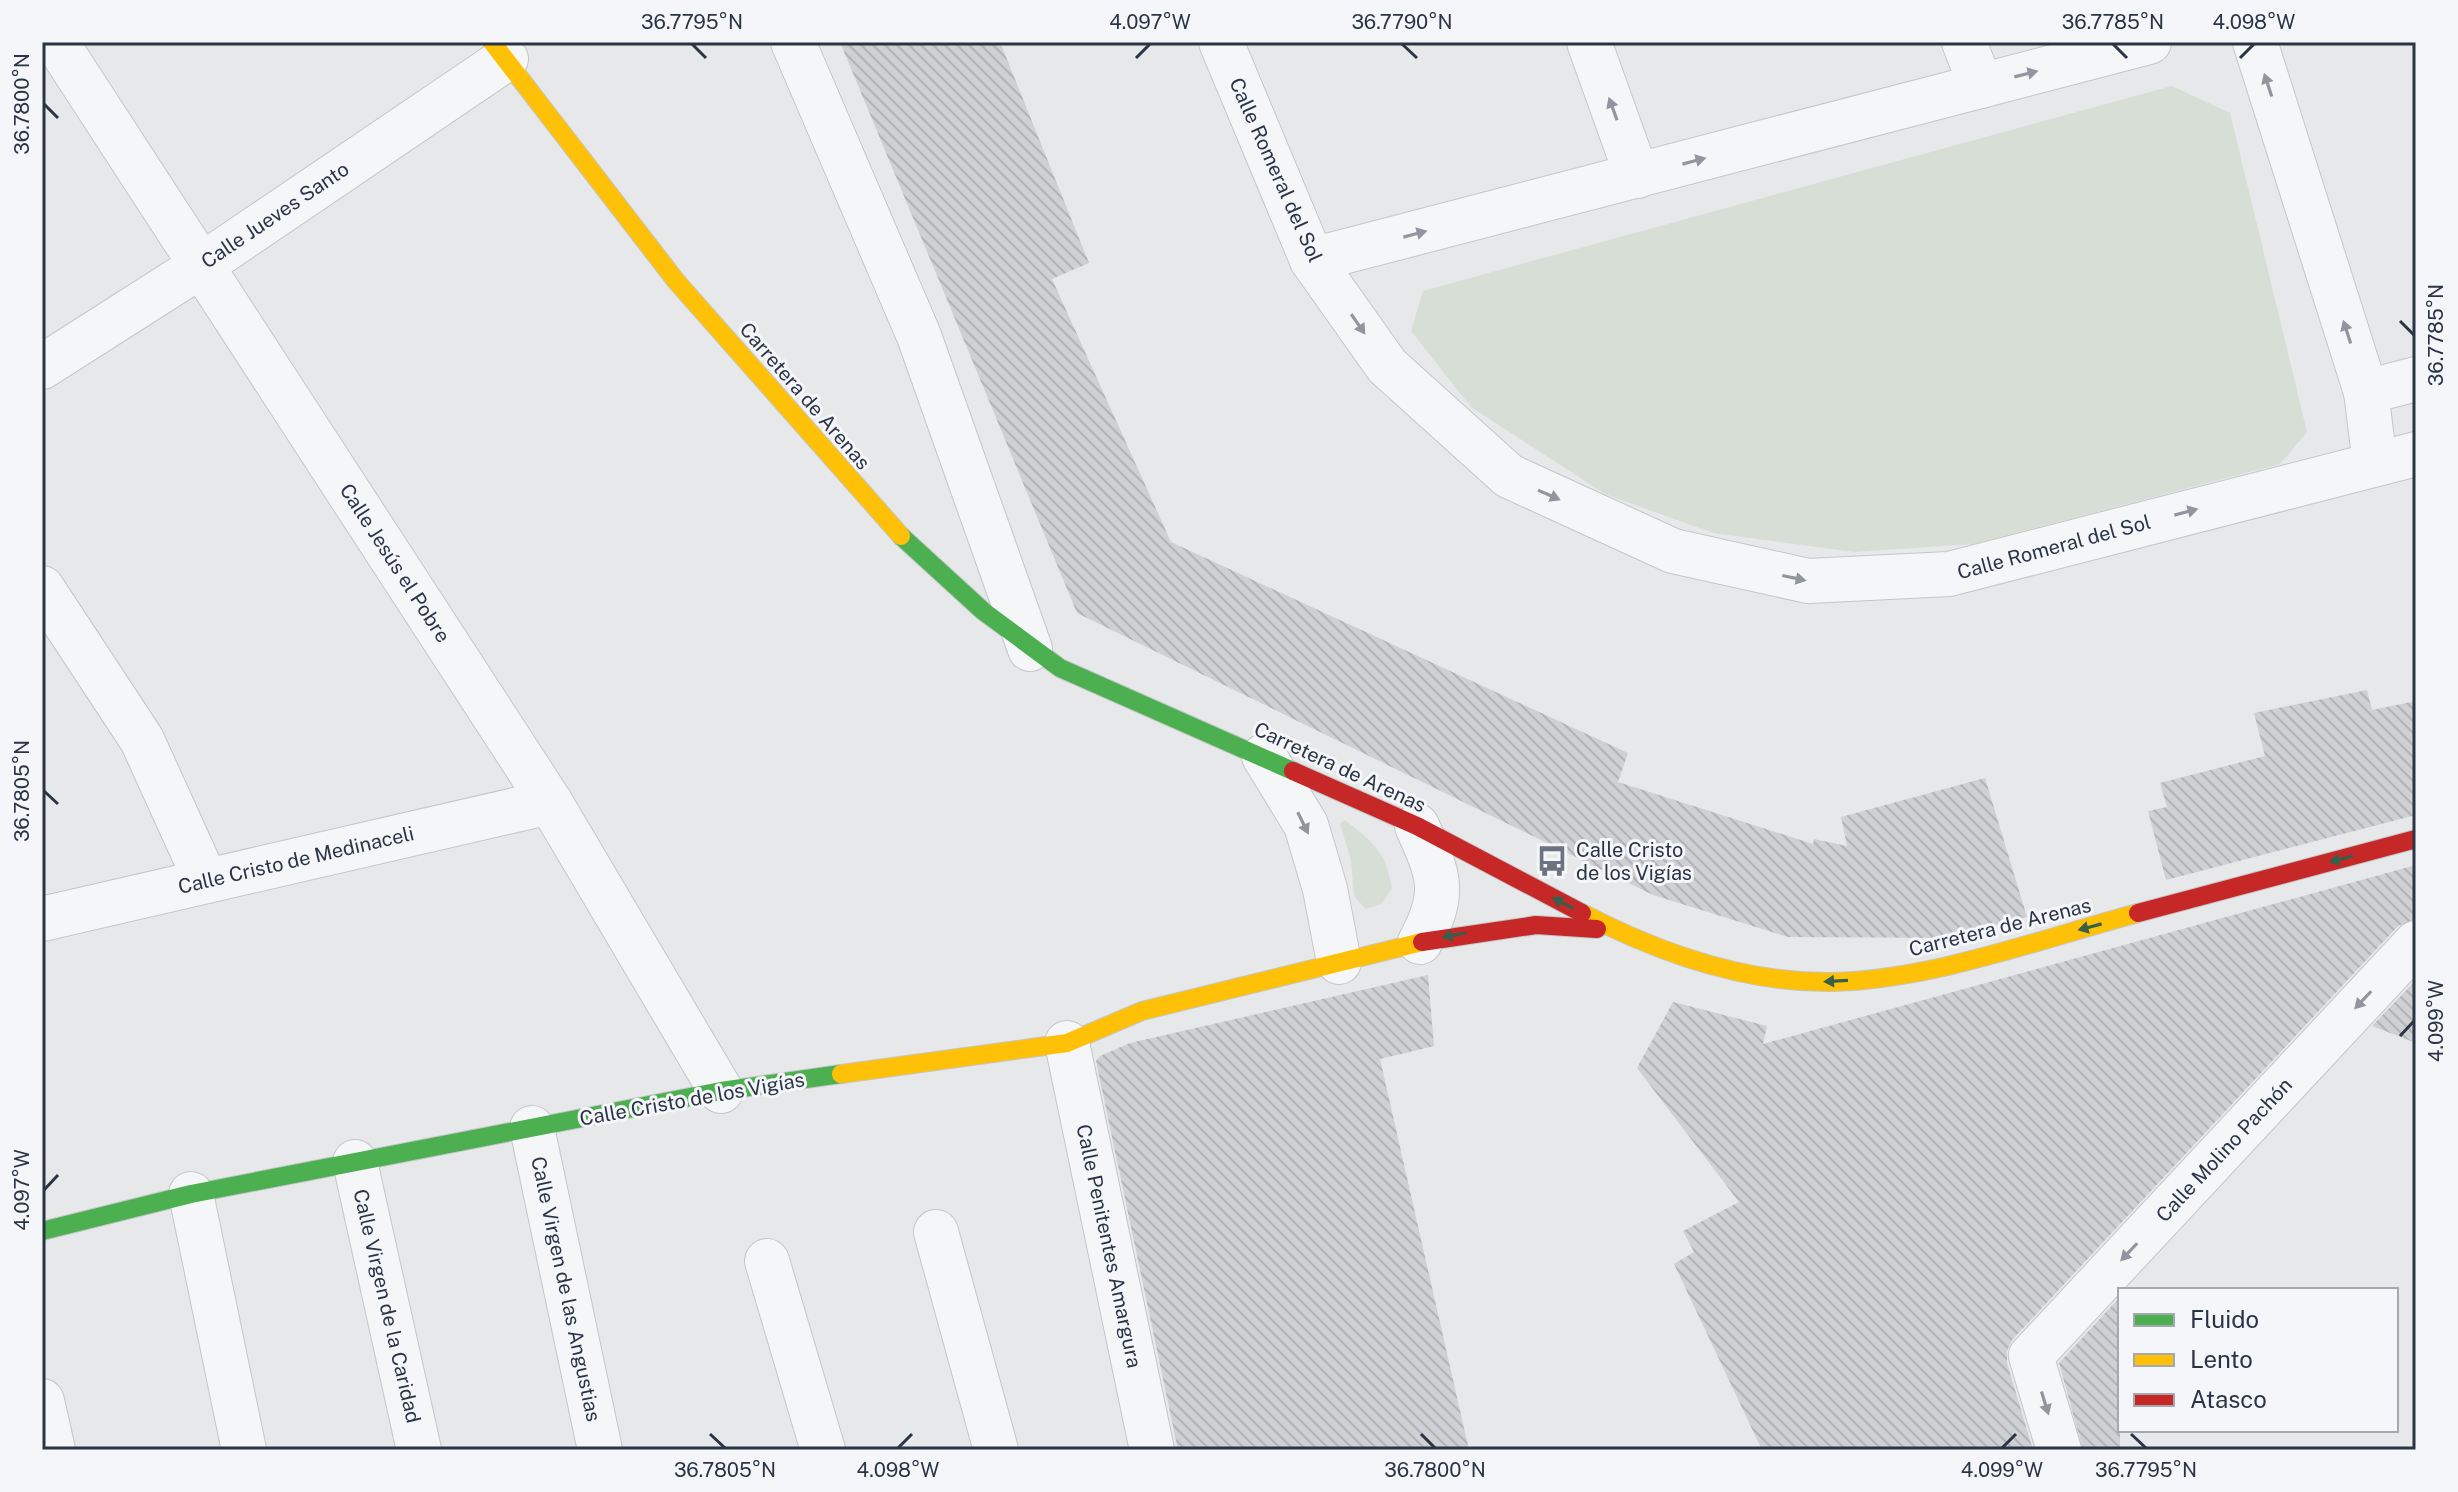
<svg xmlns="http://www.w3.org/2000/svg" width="2458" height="1492" font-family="'Public Sans',sans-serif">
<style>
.green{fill:#d6ded6}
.building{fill:url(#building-back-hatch)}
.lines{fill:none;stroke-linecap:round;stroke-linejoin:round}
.street-casing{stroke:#c4c6c8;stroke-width:46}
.fast-casing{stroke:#c4c6c8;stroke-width:20}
.slow-casing{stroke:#c4c6c8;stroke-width:20}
.jam-casing{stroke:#c4c6c8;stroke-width:20}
.street{stroke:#f5f6f7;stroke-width:44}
.fast{stroke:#4caf50;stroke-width:18}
.slow{stroke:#ffc107;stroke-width:18}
.jam{stroke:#c62828;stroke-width:18}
.oneway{fill:#90959e}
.oneway2{fill:#375f49}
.ticks{fill:none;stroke:#2b3445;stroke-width:3}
.labels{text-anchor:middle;stroke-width:6;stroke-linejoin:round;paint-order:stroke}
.street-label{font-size:20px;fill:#2b3445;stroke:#f4f6f9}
.poi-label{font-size:20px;fill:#2b3445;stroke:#f4f6f9;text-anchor:start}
.neatline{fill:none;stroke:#2b3445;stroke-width:3}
.ticks-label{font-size:20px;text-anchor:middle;fill:#2b3445}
</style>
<defs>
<pattern id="building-back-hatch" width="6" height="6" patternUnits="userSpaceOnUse" patternTransform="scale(2)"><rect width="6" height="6" fill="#ced0d3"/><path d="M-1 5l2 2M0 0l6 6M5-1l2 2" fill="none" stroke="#b1b3b6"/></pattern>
</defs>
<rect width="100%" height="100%" fill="#e6e8ea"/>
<!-- green -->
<g class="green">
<path d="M2172,86L2230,113L2307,432L2280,464L1974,544L1854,552L1713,533L1605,494L1471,407L1411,331L1423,291Z"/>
<path d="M1345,820C1374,843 1386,852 1392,889L1381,904L1366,909L1354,896L1351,860L1340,824Z"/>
</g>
<!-- building -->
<g class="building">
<path d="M840,42H1000L1089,263L1052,279L1171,542L1628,753L1618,782L1813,844L1814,839L1847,846L1841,817L1985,778L2027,917L1950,938L1788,937L1653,895L1077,613Z"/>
<path d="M2367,690L2372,710L2416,701V815L2166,880L2148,811L2167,807L2160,783L2265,756L2254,713Z"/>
<path d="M2416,865V919L2398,926L2012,1340L2007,1351V1363L2033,1450H1762L1674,1264L1694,1252L1683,1231L1739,1202L1637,1068L1673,1002L1767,1026L1763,1044Z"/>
<path d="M1428,975L1434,1046L1380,1059L1469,1450H1178L1096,1061L1100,1056L1130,1043Z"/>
<path d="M2416,980V1043L2372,1026Z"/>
<path d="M2120,1297V1450H2083L2059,1363Z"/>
</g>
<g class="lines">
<defs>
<g id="street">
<path d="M56,42L550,802L721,1091"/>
<path d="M793,42L919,336L1030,649"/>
<path d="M1221,42L1312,260L1387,366L1509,476L1673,551L1808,581L1949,574L2416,454"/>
<path d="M1589,42L1637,176"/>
<path d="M1964,42L1981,86"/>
<path d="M2255,42L2366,392L2375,463"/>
<path d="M1312,260L2149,42"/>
<path d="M42,367L202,265L506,59"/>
<path d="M2366,392L2416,379"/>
<path d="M42,588L142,740L206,881"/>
<path d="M1264,756L1306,825L1325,889L1339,962"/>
<path d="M1417,826C1439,875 1447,893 1420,942"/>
<path d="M42,919L550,802"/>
<path d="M1067,1043L1152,1450"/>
<path d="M532,1128L600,1450"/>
<path d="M355,1162L419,1450"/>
<path d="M191,1194L244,1450"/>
<path d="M936,1232L996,1450"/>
<path d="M767,1261L823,1450"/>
<path d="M42,1401L53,1450"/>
<path d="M2059,1450L2031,1356L2416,943"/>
</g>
<g id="fast">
<path d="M901,536L983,611L1060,668L1293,771"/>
<path d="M42,1231L191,1194L721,1091L841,1074"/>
</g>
<g id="slow">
<path d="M492,42L676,281L901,536"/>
<path d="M1582,913C1657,952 1745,983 1831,982C1931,980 2041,939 2138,913"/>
<path d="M841,1074L1067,1043L1142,1011L1422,942"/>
</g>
<g id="jam">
<path d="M1293,771L1417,826L1582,913"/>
<path d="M2138,913L2416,839"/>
<path d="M1422,942L1536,925L1597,929"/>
</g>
</defs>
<!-- street casing -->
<use href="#street" class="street-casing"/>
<!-- fast casing -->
<use href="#fast" class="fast-casing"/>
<!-- slow casing -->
<use href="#slow" class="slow-casing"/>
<!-- jam casing -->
<use href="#jam" class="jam-casing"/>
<!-- street -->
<use href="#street" class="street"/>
<!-- fast -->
<use href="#fast" class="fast"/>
<!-- slow -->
<use href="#slow" class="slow"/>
<!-- jam -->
<use href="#jam" class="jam"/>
</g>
<!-- one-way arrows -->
<defs><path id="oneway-solid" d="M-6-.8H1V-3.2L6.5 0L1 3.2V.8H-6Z" transform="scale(2)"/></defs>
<g class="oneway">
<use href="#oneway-solid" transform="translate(2026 74) rotate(-14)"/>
<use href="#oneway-solid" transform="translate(2268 85) rotate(-108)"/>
<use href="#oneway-solid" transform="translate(1613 109) rotate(-110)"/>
<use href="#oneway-solid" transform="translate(1694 161) rotate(-15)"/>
<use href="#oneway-solid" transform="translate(1415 234) rotate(-15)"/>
<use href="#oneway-solid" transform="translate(1358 324) rotate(55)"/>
<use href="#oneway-solid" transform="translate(2347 332) rotate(-108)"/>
<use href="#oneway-solid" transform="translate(1549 495) rotate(24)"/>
<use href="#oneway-solid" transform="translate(2186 512) rotate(-15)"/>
<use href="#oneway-solid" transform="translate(1794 578) rotate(12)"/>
<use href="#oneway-solid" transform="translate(1303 823) rotate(64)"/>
<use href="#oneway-solid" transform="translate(2363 1000) rotate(133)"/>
<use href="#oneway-solid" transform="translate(2129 1252) rotate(133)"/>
<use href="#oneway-solid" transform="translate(2045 1403) rotate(73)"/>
</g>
<g class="oneway2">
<use href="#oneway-solid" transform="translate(2341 859) rotate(165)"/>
<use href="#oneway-solid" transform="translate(1563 903) rotate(-152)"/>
<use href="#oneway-solid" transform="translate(2090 927) rotate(165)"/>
<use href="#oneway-solid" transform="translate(1454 935) rotate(169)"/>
<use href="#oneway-solid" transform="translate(1836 981) rotate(177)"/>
</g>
<!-- ticks -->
<path class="ticks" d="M692,44L706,58M1402,44L1417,58M2113,44L2127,58M1136,58L1150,44M2240,58L2254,44M44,104L58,118M2400,321L2414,335M44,791L58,804M2400,1036L2414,1021M44,1190L58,1175M710,1434L725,1448M1421,1434L1435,1448M2131,1434L2146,1448M898,1448L912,1434M2002,1448L2016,1434"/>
<!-- icons -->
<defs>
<symbol id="bus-bare" viewBox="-9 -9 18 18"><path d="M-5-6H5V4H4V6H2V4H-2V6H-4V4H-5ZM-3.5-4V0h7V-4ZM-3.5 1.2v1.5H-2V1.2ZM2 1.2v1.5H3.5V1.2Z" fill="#6c737f" stroke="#f4f6f9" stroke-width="2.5" paint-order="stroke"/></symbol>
</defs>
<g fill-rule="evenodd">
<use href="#bus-bare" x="1530" y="839" width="44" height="44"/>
</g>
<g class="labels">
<!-- street labels -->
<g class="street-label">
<text transform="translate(1276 170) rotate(66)" y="7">Calle Romeral del Sol</text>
<text transform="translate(275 215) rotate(-34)" y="7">Calle Jueves Santo</text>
<text transform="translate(805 396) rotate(49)" y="7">Carretera de Arenas</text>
<text transform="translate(2054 547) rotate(-15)" y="7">Calle Romeral del Sol</text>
<text transform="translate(395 563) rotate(57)" y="7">Calle Jesús el Pobre</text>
<text transform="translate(1340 767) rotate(25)" y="7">Carretera de Arenas</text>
<text transform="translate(296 860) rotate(-13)" y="7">Calle Cristo de Medinaceli</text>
<text transform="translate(2000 927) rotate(-14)" y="7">Carretera de Arenas</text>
<text transform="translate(692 1099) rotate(-10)" y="7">Calle Cristo de los Vigías</text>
<text transform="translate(2224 1150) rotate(-47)" y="7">Calle Molino Pachón</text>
<text transform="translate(1109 1246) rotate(78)" y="7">Calle Penitentes Amargura</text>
<text transform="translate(566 1289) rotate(78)" y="7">Calle Virgen de las Angustias</text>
<text transform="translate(387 1306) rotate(77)" y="7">Calle Virgen de la Caridad</text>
</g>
<!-- poi labels -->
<g class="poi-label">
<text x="1576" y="857">Calle Cristo<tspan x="1576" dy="23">de los Vigías</tspan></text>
</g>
</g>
<!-- border -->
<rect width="2458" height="1492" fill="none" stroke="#f4f6f9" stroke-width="88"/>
<!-- legend -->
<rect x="2118" y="1288" width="280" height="144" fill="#f4f6f9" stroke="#a4a8b1" stroke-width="2"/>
<rect x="2134" y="1314" width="40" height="12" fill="#4caf50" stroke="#a4a8b1" stroke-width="2"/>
<text x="2190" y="1328" font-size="24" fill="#2b3445">Fluido</text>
<rect x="2134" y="1354" width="40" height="12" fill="#ffc107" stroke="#a4a8b1" stroke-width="2"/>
<text x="2190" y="1368" font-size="24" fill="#2b3445">Lento</text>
<rect x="2134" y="1394" width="40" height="12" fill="#c62828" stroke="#a4a8b1" stroke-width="2"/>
<text x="2190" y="1408" font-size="24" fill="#2b3445">Atasco</text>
<rect x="44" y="44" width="2370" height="1404" class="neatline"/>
<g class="ticks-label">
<text x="692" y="29">36.7795°N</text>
<text x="1150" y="29">4.097°W</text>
<text x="1402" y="29">36.7790°N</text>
<text x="2113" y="29">36.7785°N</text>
<text x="2254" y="29">4.098°W</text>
<text transform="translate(22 104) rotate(-90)" y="7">36.7800°N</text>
<text transform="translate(2436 335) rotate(-90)" y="7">36.7785°N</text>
<text transform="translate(22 791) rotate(-90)" y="7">36.7805°N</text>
<text transform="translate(2436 1021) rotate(-90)" y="7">4.099°W</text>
<text transform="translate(22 1190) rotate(-90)" y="7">4.097°W</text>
<text x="725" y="1477">36.7805°N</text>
<text x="898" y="1477">4.098°W</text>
<text x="1435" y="1477">36.7800°N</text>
<text x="2002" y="1477">4.099°W</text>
<text x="2146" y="1477">36.7795°N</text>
</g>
</svg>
